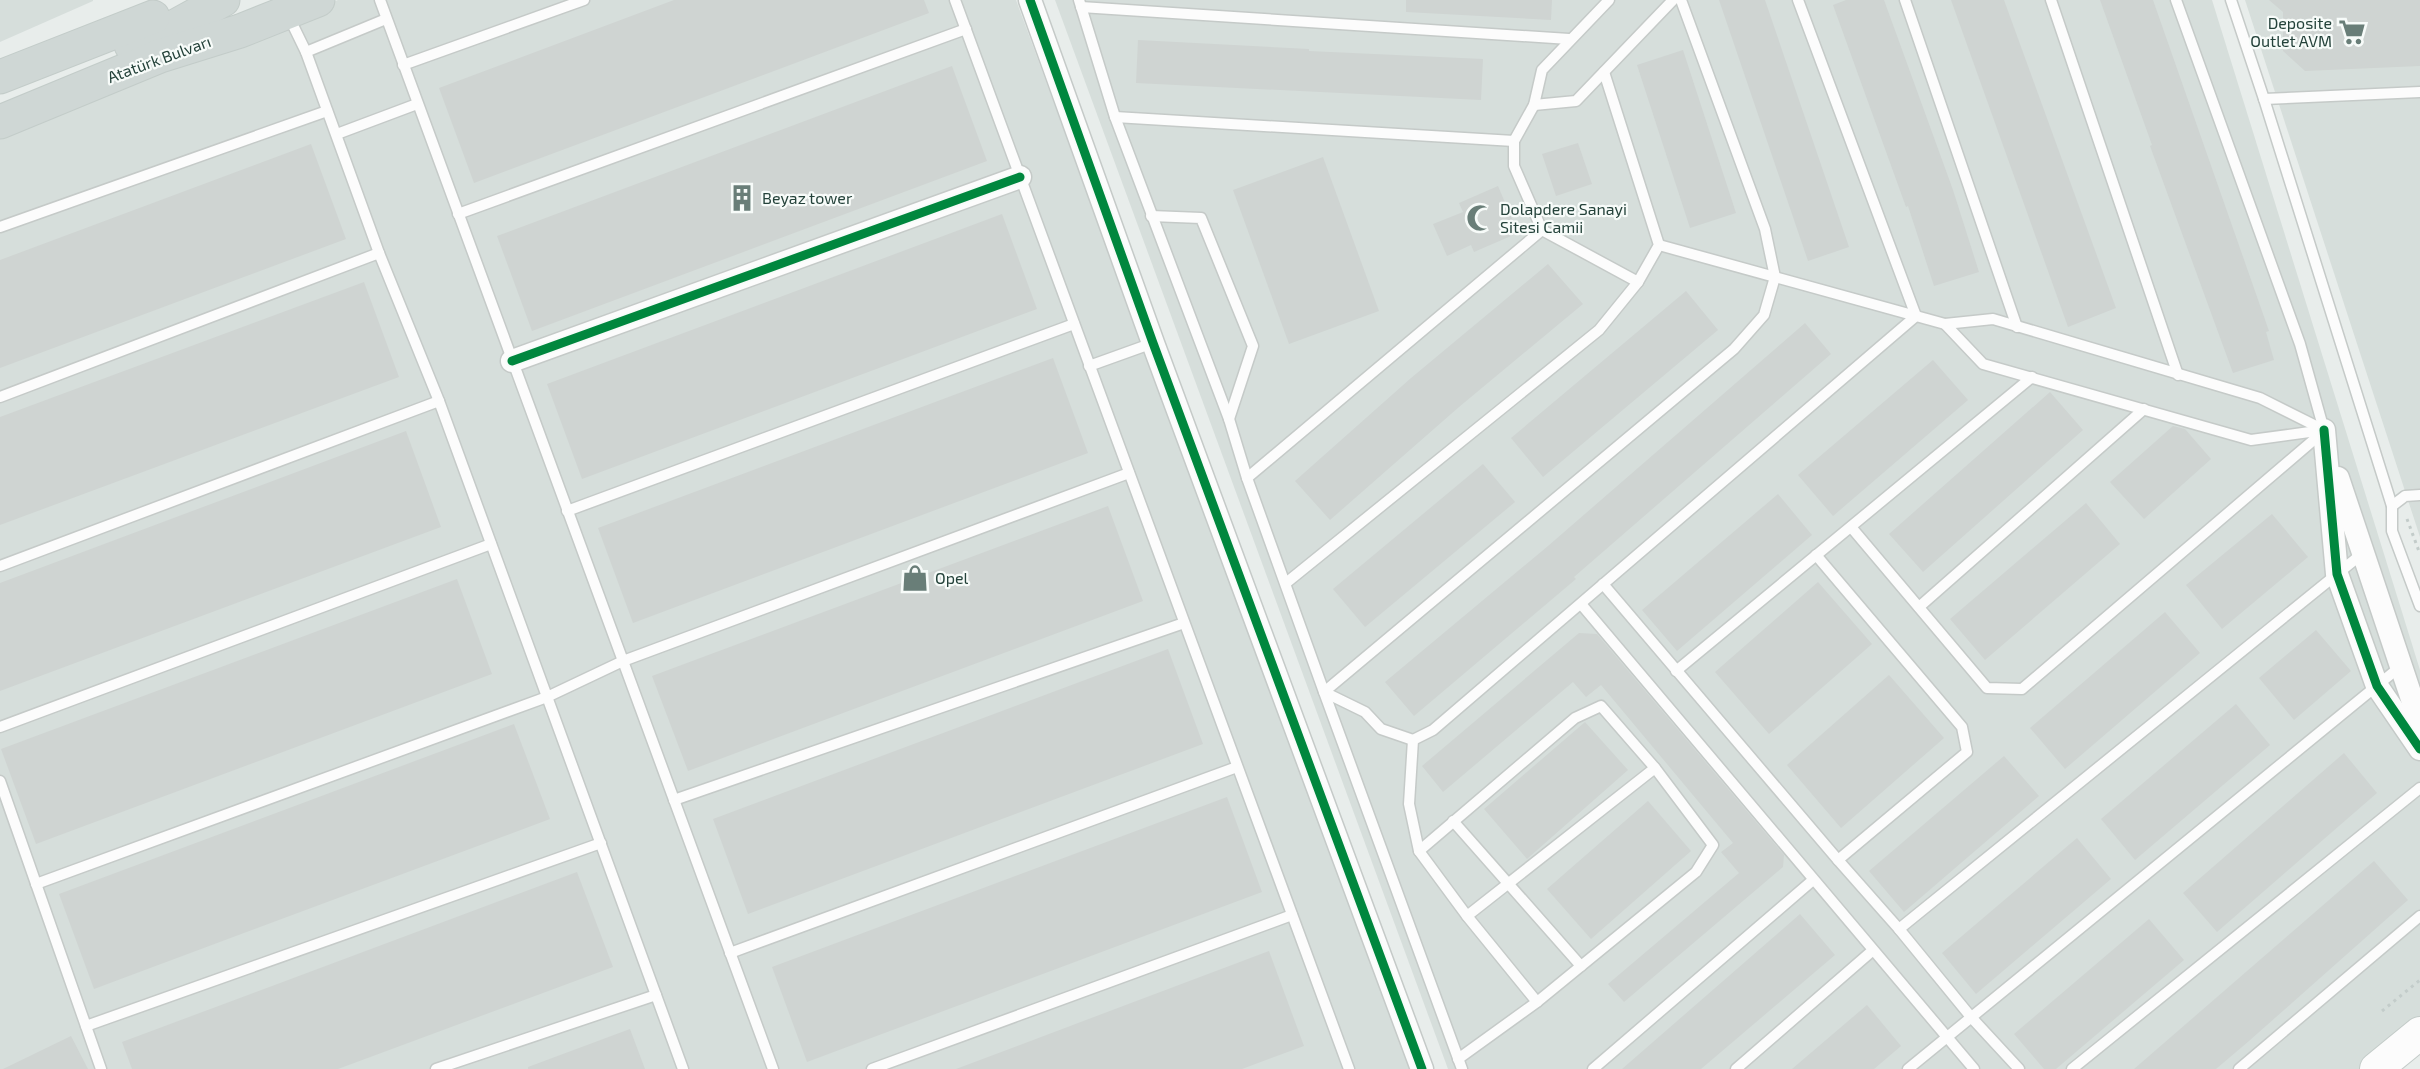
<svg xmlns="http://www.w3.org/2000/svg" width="2420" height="1069" font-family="'Exo 2',sans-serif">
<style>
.built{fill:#d6dedb}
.building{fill:#cfd4d2}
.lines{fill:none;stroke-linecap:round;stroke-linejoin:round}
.lane-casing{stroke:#c5cac8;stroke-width:13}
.street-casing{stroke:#c5cac8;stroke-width:25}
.secondary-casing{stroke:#c3cbc8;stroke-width:34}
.primary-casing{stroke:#c3ccc9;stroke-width:35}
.path{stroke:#c3ccca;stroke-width:3;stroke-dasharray:3 4.5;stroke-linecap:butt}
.lane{stroke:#fcfcfc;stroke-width:10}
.street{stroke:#fcfcfc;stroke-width:22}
.secondary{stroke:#fcfcfc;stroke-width:32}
.primary{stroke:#cfd7d5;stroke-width:33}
.cycleway-casing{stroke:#f7fbf9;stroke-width:13}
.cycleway{stroke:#00873e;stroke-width:9}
.labels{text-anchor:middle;stroke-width:4.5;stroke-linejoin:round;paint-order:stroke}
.poi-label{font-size:16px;fill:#24423a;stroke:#f7fbf9;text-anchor:start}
.street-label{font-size:16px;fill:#24423a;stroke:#f7fbf9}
</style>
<rect width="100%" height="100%" fill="#e8edeb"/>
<!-- built -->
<g class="built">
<path d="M0,0H93V1L0,42Z"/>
<path d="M338,0H1016L1410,1069H0V138Z"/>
<path d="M1055,0H2212L2420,670V1021L2363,1069H1448Z"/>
<path d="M2245,0H2420V537Z"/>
</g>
<!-- building -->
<g class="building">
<path d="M674,0H924L929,13L474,183L439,88Z"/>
<path d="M1406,0H1552L1551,20L1406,12Z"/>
<path d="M1719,0H1765L1849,247L1808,261Z"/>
<path d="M1846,0H1884L1953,190L1979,272L1934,286L1908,206L1906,207L1833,5Z"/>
<path d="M1951,0H2004L2116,308L2068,327Z"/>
<path d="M2100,0H2153L2269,331L2266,332L2274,360L2233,373L2150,146L2152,145Z"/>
<path d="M2269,0H2420V66L2305,71L2283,51V12Z"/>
<path d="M1138,40L1309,49V51L1483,59L1481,100L1136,83Z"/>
<path d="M1683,50L1736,213L1690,228L1637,65Z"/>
<path d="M952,66L987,161L532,331L497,236Z"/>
<path d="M1578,143L1592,184L1556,196L1542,154Z"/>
<path d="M311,144L346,239L0,368V260Z"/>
<path d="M1323,157L1379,311L1289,344L1233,190Z"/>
<path d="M1498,186L1518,233L1474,252L1471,245L1447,256L1433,224L1463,212L1459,203Z"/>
<path d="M1002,214L1037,309L582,479L547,384Z"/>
<path d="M1548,264L1583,304L1459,407L1330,520L1295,481L1411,378Z"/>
<path d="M364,282L399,377L0,525V417Z"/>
<path d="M1686,291L1718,330L1543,477L1511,438Z"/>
<path d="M1805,323L1831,354L1574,577L1576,579L1414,716L1385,682L1548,546Z"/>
<path d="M1053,358L1088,453L633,623L598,528Z"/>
<path d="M1933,360L1968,400L1833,516L1798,475Z"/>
<path d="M2050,392L2083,430L1923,572L1889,534Z"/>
<path d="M2173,426L2185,429L2211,459L2144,519L2110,482Z"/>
<path d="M406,431L441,527L0,691V583Z"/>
<path d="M1483,464L1515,502L1365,627L1333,589Z"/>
<path d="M1778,494L1812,535L1677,651L1642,610Z"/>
<path d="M2086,503L2120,544L1985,660L1950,619Z"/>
<path d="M1108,506L1143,601L688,771L652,676Z"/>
<path d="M2272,514L2308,557L2222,629L2186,585Z"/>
<path d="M457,579L492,674L36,844L1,749Z"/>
<path d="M1818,582L1872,644L1769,734L1715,672Z"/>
<path d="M2165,612L2200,653L2065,769L2030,728Z"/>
<path d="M2316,630L2351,671L2294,720L2259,678Z"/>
<path d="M1579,633L1597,634L1784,855L1783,867L1624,1002L1608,984L1739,873L1721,852L1733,843L1601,685L1586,697L1573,682L1443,792L1422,766Z"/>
<path d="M1168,649L1203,744L748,914L713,819Z"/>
<path d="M1889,675L1944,738L1841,828L1787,765Z"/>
<path d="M2236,704L2270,745L2135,860L2101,819Z"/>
<path d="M1585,722L1628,770L1527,859L1484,809Z"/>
<path d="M514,724L550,819L94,989L59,894Z"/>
<path d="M2344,753L2377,793L2217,932L2183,893Z"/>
<path d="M2004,756L2039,796L1904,912L1869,871Z"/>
<path d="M1227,797L1262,892L807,1062L772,967Z"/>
<path d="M1648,801L1691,851L1591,939L1547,889Z"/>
<path d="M2077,838L2111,879L1976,994L1942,953Z"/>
<path d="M2374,861L2408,900L2249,1041L2216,1069H2134Z"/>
<path d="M577,872L613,967L338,1069H132L122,1042Z"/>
<path d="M1800,914L1835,955L1701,1069H1622Z"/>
<path d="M2149,919L2184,960L2056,1069H2044L2014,1034Z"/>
<path d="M1269,951L1304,1046L1242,1069H956Z"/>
<path d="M1867,1005L1901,1046L1874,1069H1792Z"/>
<path d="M630,1029L645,1069H528V1067Z"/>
<path d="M71,1036L88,1069H3Z"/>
</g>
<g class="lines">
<defs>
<g id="lane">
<path d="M380,0L773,1069"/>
<path d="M955,0L1349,1069"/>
<path d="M1079,0L1115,117L1229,419L1247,478L1324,692L1365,712L1381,729L1413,740L1433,730L1916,316L1798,0"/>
<path d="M1609,0L1542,70L1534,105L1514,141V166L1542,230L1638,282"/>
<path d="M1905,0L2017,327"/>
<path d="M2051,0L2178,375"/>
<path d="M2176,0L2300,344L2324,430"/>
<path d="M2231,0L2264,99L2392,506V531L2420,606"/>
<path d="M1081,7L1569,39"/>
<path d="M288,15L306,52L379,253L439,401L683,1069"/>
<path d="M306,52L386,19"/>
<path d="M403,65L584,0"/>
<path d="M2264,99L2420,92"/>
<path d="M1534,105L1576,101L1673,0"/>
<path d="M1115,117L1514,141"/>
<path d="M337,134L417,104"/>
<path d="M458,214L966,29"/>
<path d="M1151,216L1201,218L1253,346L1229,419"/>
<path d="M0,227L327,111"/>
<path d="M1659,245L1945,324L1993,319L2260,398L2324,430"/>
<path d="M1945,324L1983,364L2251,440L2324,430"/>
<path d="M1089,366L1153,343"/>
<path d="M0,397L379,253"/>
<path d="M1247,478L1542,230"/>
<path d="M2392,506L2405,496L2420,495"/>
<path d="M567,511L1074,324"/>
<path d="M1851,527L1987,688L2022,689L2323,432"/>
<path d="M1816,555L1962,727L1967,752L1838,860"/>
<path d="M0,566L439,401"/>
<path d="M1286,583L1599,330L1638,282L1659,245L1604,72"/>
<path d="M1603,584L1838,860L1899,929L1971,1017L2019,1069"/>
<path d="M1581,604L1974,1069"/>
<path d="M1919,607L2144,409"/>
<path d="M1676,671L2032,377"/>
<path d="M0,727L491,544"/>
<path d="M1413,740L1409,804L1419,851L1467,916L1537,1002L1458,1059"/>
<path d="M0,781L101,1069"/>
<path d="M674,800L1184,623"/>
<path d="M1453,821L1581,966"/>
<path d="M1419,851L1575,718L1601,706L1655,768L1713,845L1696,872L1537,1002"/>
<path d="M36,884L547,697L623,661L1129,473"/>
<path d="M1467,916L1655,768"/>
<path d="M1899,929L2363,553"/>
<path d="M730,953L1237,767"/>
<path d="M86,1026L601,843"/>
<path d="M436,1069L656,995"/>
<path d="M872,1069L1292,915"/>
<path d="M1462,1069L1324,692L1734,349L1764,315L1775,277L1765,229L1681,0"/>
<path d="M1593,1069L1813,880"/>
<path d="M1736,1069L1872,951"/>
<path d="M1908,1069L2401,666"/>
<path d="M2072,1069L2420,788"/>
<path d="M2239,1069L2420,916"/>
</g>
<g id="street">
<path d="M1030,0L1153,343L1422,1069"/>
<path d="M512,361L1020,177"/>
<path d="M2324,430L2337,574L2377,686L2420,749"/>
<path d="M2338,478L2420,723"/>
</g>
<path id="secondary" d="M2376,1069L2420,1033"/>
<g id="primary">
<path d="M131,45L170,29L223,0"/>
<path d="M0,77L153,17"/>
<path d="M0,122L160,56L240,31L318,0"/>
</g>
</defs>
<!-- lane casing -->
<use href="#lane" class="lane-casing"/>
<!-- street casing -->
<use href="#street" class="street-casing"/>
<!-- secondary casing -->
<use href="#secondary" class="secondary-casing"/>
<!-- primary casing -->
<use href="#primary" class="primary-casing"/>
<!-- path -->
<g class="path">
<path d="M2407,519L2420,554"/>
<path d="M2382,1011L2420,980"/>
</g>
<!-- lane -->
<use href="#lane" class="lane"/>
<!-- street -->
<use href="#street" class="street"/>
<!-- secondary -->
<use href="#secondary" class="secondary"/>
<!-- primary -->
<use href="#primary" class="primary"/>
<defs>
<g id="cycleway">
<path d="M1030,0L1153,343L1422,1069"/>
<path d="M512,361L1020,177"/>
<path d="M2324,430L2337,574L2377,686L2420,749"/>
</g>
</defs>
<!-- cycleway casing -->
<use href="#cycleway" class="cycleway-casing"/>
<!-- cycleway -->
<use href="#cycleway" class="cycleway"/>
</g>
<!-- icons -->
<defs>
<symbol id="supermarket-bare" viewBox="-9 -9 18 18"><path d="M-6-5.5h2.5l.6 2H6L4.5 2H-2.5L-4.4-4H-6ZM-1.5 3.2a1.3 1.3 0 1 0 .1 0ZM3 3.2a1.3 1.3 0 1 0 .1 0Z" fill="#697e78" stroke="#f7fbf9" stroke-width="2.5" paint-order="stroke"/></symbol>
<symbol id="building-bare" viewBox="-9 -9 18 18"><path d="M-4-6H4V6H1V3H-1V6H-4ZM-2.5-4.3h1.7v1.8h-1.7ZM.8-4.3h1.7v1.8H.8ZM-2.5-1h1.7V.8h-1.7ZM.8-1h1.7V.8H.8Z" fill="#697e78" stroke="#f7fbf9" stroke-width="2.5" paint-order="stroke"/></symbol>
<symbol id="mosque-bare" viewBox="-9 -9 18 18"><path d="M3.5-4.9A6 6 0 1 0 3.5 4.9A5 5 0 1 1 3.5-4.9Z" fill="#697e78" stroke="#f7fbf9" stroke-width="2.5" paint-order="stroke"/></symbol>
<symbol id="shop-bare" viewBox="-9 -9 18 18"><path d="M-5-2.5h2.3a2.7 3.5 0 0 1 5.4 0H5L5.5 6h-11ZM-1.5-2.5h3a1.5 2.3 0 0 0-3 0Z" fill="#697e78" stroke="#f7fbf9" stroke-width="2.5" paint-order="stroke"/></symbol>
</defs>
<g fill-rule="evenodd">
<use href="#supermarket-bare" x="2333" y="13" width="38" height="38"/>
<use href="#building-bare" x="723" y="179" width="38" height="38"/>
<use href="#mosque-bare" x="1461" y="199" width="38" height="38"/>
<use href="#shop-bare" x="896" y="559" width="38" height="38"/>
</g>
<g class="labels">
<!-- poi labels -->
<g class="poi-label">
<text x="2332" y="29" text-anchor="end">Deposite<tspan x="2332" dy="18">Outlet AVM</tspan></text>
<text x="762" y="204">Beyaz tower</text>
<text x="1500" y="215">Dolapdere Sanayi<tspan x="1500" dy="18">Sitesi Camii</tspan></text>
<text x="935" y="584">Opel</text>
</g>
<!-- street labels -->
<g class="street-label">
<text transform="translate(159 59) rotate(-20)" y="6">Atatürk Bulvarı</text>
</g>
</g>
</svg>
